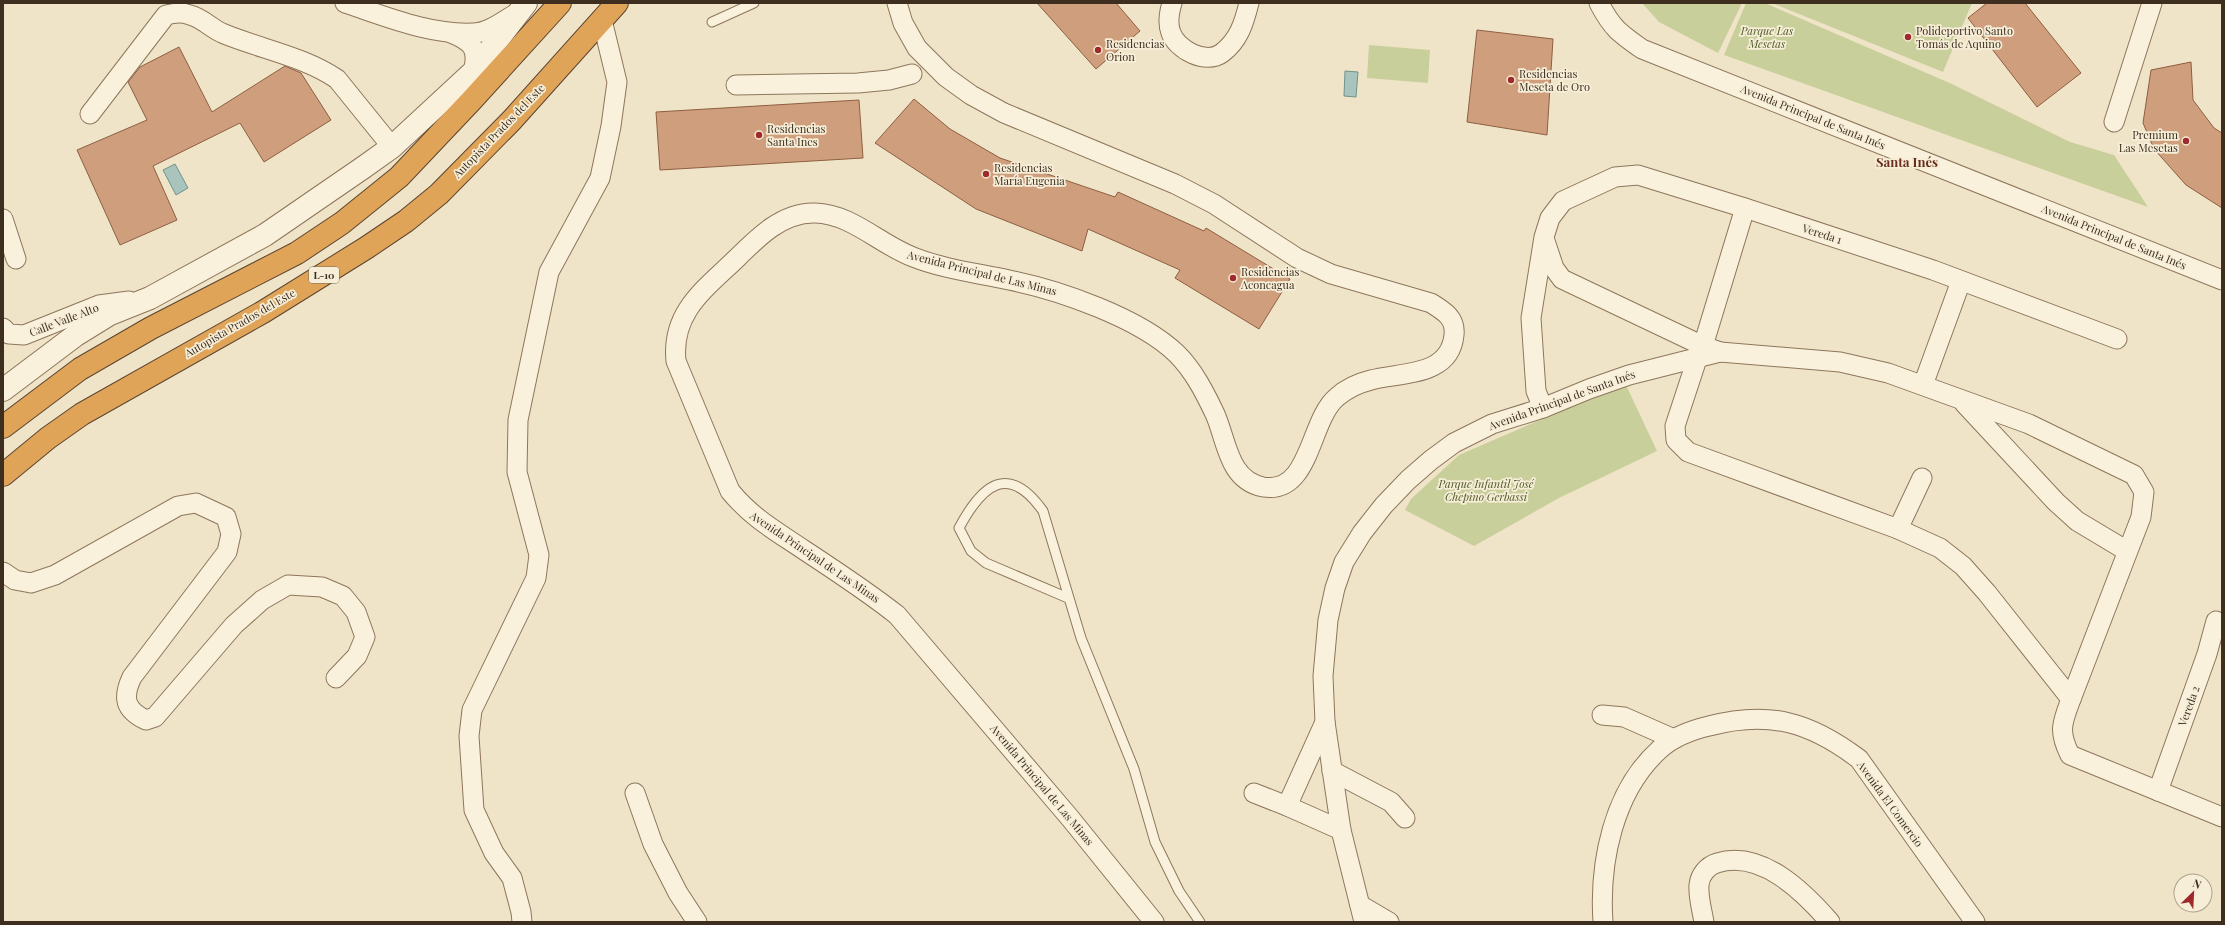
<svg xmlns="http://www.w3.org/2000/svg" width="2225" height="925" font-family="'Playfair Display',serif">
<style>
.green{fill:#c9cf9b}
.water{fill:#a9c4bc;stroke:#6f938a}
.building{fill:#cf9f7d;stroke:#8d5f41}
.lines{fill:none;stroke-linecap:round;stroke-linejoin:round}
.service-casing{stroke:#8d765c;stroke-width:11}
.minor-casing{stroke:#8d765c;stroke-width:21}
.tertiary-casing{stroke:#8d765c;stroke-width:24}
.motorway-casing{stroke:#5b4430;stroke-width:24}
.service{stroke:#faf1dc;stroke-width:9}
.minor{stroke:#faf1dc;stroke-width:19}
.tertiary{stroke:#faf1dc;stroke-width:22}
.motorway{stroke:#e0a458;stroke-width:22}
.poi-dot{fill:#9e2a2b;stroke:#f7eed8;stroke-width:1.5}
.labels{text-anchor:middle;stroke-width:3.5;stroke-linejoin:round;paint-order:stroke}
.shield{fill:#f7eed8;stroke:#756857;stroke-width:1}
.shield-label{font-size:10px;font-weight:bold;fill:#3d2e20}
.park-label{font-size:11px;font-style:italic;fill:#4d5a26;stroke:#f7eed8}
.poi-label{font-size:11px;fill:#3d2e20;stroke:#f7eed8;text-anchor:start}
.street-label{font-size:11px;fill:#3d2e20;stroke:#f7eed8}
.quarter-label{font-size:13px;font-weight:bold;fill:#6b2e1e;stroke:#f7eed8}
</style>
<rect width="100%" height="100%" fill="#f0e4c8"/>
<!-- green -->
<g class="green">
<path d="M1642,3H1742L1718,53L1659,22Z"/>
<path d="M1746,3H1765L1952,84L2070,142L2114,155L2148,207L1724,55Z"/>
<path d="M1772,3H1972L1943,72Z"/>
<path d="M1369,45L1430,50L1428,83L1367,78Z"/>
<path d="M1625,383L1657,451L1559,498L1474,546L1405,510L1411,499L1459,455Z"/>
</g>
<!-- water -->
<g class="water">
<path d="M1345,71L1358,72L1356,97L1344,96Z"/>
<path d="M175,164L188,188L176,195L163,170Z"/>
</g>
<!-- building -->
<g class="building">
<path d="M1037,3H1116L1140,31L1096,69Z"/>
<path d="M1987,3H2025L2081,73L2037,107L1968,18Z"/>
<path d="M1477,30L1553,39L1547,135L1467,122Z"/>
<path d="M179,47L212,112L285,66L301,73L331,120L264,162L240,123L153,166L177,220L120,245L77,150L147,120L128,82L140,67Z"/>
<path d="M2191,62L2193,100L2214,128L2222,133V208L2186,185L2154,149L2143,123L2151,70Z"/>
<path d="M914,99L950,129L1000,158L1115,197L1118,192L1204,231L1206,228L1290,279L1259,329L1175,278L1180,270L1088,229L1082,251L976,209L875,143Z"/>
<path d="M859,100L863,158L660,170L656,112Z"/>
</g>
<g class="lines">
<defs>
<g id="service">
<path d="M712,22L754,3"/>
<path d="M1068,598L986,563L971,551L959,528C982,485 1008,462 1043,511L1081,638L1134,769L1155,842L1179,891L1200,922"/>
</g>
<g id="minor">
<path d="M345,3C385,16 429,35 473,33C489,33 504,20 517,13"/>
<path d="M897,3L903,23L917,48L946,77L971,95L1004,113L1175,184L1214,204L1297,258L1331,274L1431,303C1444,311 1456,318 1454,335C1450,377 1401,372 1371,380C1359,383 1346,389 1337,397C1309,420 1311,495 1263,487C1228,480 1227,441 1215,414C1205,393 1194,371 1177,354C1140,318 1059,290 1009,280C977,273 943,269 913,257C879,244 852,214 815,213C783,212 758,237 737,258C705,289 671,312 676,361L730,491C752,518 776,531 804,550C836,571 868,592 897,615L1070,818L1154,922"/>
<path d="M1172,3C1169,13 1167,23 1171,33C1177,50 1206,65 1222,53C1239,40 1244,23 1249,3"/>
<path d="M1599,3C1612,28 1619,33 1642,49L2222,280"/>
<path d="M451,33C473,42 479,49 473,72"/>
<path d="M736,85L858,83L889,80L912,74"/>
<path d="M90,114L166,15C175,13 181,12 190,15C202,18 211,28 222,33C260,49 303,56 337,79L392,147"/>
<path d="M2114,122L2152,3"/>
<path d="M3,219L16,259"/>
<path d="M1545,241L1554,268L1562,279L1703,346L1720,352"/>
<path d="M3,328L9,334L24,335L99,305L129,301"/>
<path d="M1703,346L1745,208"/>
<path d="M1697,359L1675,426L1676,440L1688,452L1898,529L1940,548L1963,566L1987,593L2071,699C2062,723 2058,731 2070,755L2222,817"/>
<path d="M1923,385L1961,281"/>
<path d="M1964,403L2056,502L2077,521L2127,551"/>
<path d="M1543,408L1536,391L1531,318L1544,237L1550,218L1563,201L1615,177L1638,175L1745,208L1933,270L2117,339"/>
<path d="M1898,529L1922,478"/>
<path d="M3,572L15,580L31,583L55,575L178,506L196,503L226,517L231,534L227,552L132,677C122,698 125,710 146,720L155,717L234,625L262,600L288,585L322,587L343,596L356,612L365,637L357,656L336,678"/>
<path d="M1602,715L1624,717L1674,739"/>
<path d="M1325,722L1287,806L1341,830"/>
<path d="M1332,771L1391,802L1405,818"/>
<path d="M2158,791L2207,654L2216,621"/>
<path d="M635,793L653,844L678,893L697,922"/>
<path d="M1254,793L1287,806"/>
<path d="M1360,905L1389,922"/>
<path d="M522,922L521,912L512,878L494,853L474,810L469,736L472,710L536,578L539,555L517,472L518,420L549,272L600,178L611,126L617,82L602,20"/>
<path d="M1364,922L1341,830L1325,722L1323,676L1328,620L1335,588L1344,562L1362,533L1384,505L1408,480L1431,460L1454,443L1492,424L1543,408L1589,389L1629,375L1720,352L1840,362L1888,373L2029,424L2134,475L2144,492L2141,517L2071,699"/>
<path d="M1603,922C1599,863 1613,791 1660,749C1673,737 1692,730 1709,726C1769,710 1810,722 1859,759L1975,922"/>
<path d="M1704,922C1702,910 1698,897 1699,885C1700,875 1707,866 1717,863C1761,849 1804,892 1830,922"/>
</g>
<path id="tertiary" d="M3,390L76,335L110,314L150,298L265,235L364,167L392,147L473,72L526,3"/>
<g id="motorway">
<path d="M3,427L80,369L151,328L297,253L342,223L399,177L471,101L560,3"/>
<path d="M3,475L48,438L82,414L263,312L366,248L406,221L439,194L512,120L617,3"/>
</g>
</defs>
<!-- service casing -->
<use href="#service" class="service-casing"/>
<!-- minor casing -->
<use href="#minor" class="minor-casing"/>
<!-- tertiary casing -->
<use href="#tertiary" class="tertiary-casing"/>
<!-- motorway casing -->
<use href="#motorway" class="motorway-casing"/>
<!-- service -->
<use href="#service" class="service"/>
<!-- minor -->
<use href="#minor" class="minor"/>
<!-- tertiary -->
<use href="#tertiary" class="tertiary"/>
<!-- motorway -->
<use href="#motorway" class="motorway"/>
</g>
<!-- markers -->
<g class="poi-dot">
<circle cx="1908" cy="37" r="4"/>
<circle cx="1098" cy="50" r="4"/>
<circle cx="1511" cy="80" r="4"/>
<circle cx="759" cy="135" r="4"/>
<circle cx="2186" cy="141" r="4"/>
<circle cx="986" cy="174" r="4"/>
<circle cx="1233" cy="278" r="4"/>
</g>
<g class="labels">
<!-- shield labels -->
<rect class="shield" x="309" y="267" width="30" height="16" rx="3"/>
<g class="shield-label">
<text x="324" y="279">L-10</text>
</g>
<!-- park labels -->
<g class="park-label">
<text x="1767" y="35">Parque Las<tspan x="1767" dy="13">Mesetas</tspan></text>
<text x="1486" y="488">Parque Infantil José<tspan x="1486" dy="13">Chepino Gerbassi</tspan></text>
</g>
<!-- poi labels -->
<g class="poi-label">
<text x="1916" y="35">Polideportivo Santo<tspan x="1916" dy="13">Tomás de Aquino</tspan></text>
<text x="1106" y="48">Residencias<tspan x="1106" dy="13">Orion</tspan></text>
<text x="1519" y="78">Residencias<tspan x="1519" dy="13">Meseta de Oro</tspan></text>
<text x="767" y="133">Residencias<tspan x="767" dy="13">Santa Ines</tspan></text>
<text x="2178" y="139" text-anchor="end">Premium<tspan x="2178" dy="13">Las Mesetas</tspan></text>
<text x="994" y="172">Residencias<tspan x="994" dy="13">María Eugenia</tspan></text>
<text x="1241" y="276">Residencias<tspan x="1241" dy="13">Aconcagua</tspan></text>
</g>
<!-- street labels -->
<g class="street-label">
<text transform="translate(1813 117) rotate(22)" y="4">Avenida Principal de Santa Inés</text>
<text transform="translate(499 131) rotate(-46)" y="4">Autopista Prados del Este</text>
<text transform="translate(1822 234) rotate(18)" y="4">Vereda 1</text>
<text transform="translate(2114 237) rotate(22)" y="4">Avenida Principal de Santa Inés</text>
<text transform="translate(982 273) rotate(14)" y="4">Avenida Principal de Las Minas</text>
<text transform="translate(64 320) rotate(-21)" y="4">Calle Valle Alto</text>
<text transform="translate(240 323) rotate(-30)" y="4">Autopista Prados del Este</text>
<text transform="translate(1562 400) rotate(-20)" y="4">Avenida Principal de Santa Inés</text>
<text transform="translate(815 557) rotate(34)" y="4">Avenida Principal de Las Minas</text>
<text transform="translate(2189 706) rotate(-70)" y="4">Vereda 2</text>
<text transform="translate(1042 785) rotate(50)" y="4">Avenida Principal de Las Minas</text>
<text transform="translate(1890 804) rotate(54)" y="4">Avenida El Comercio</text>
</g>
<!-- quarter labels -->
<g class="quarter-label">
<text x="1907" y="167">Santa Inés</text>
</g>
</g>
<!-- border -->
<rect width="2225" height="925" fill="none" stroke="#3d2e20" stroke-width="8"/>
<!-- north arrow -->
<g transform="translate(2193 893) rotate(24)"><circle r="19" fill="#f7eed8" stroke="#ada18e"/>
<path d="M0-3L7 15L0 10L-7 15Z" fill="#9e2a2b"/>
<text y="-6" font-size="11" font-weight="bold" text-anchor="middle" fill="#3d2e20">N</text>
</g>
</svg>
